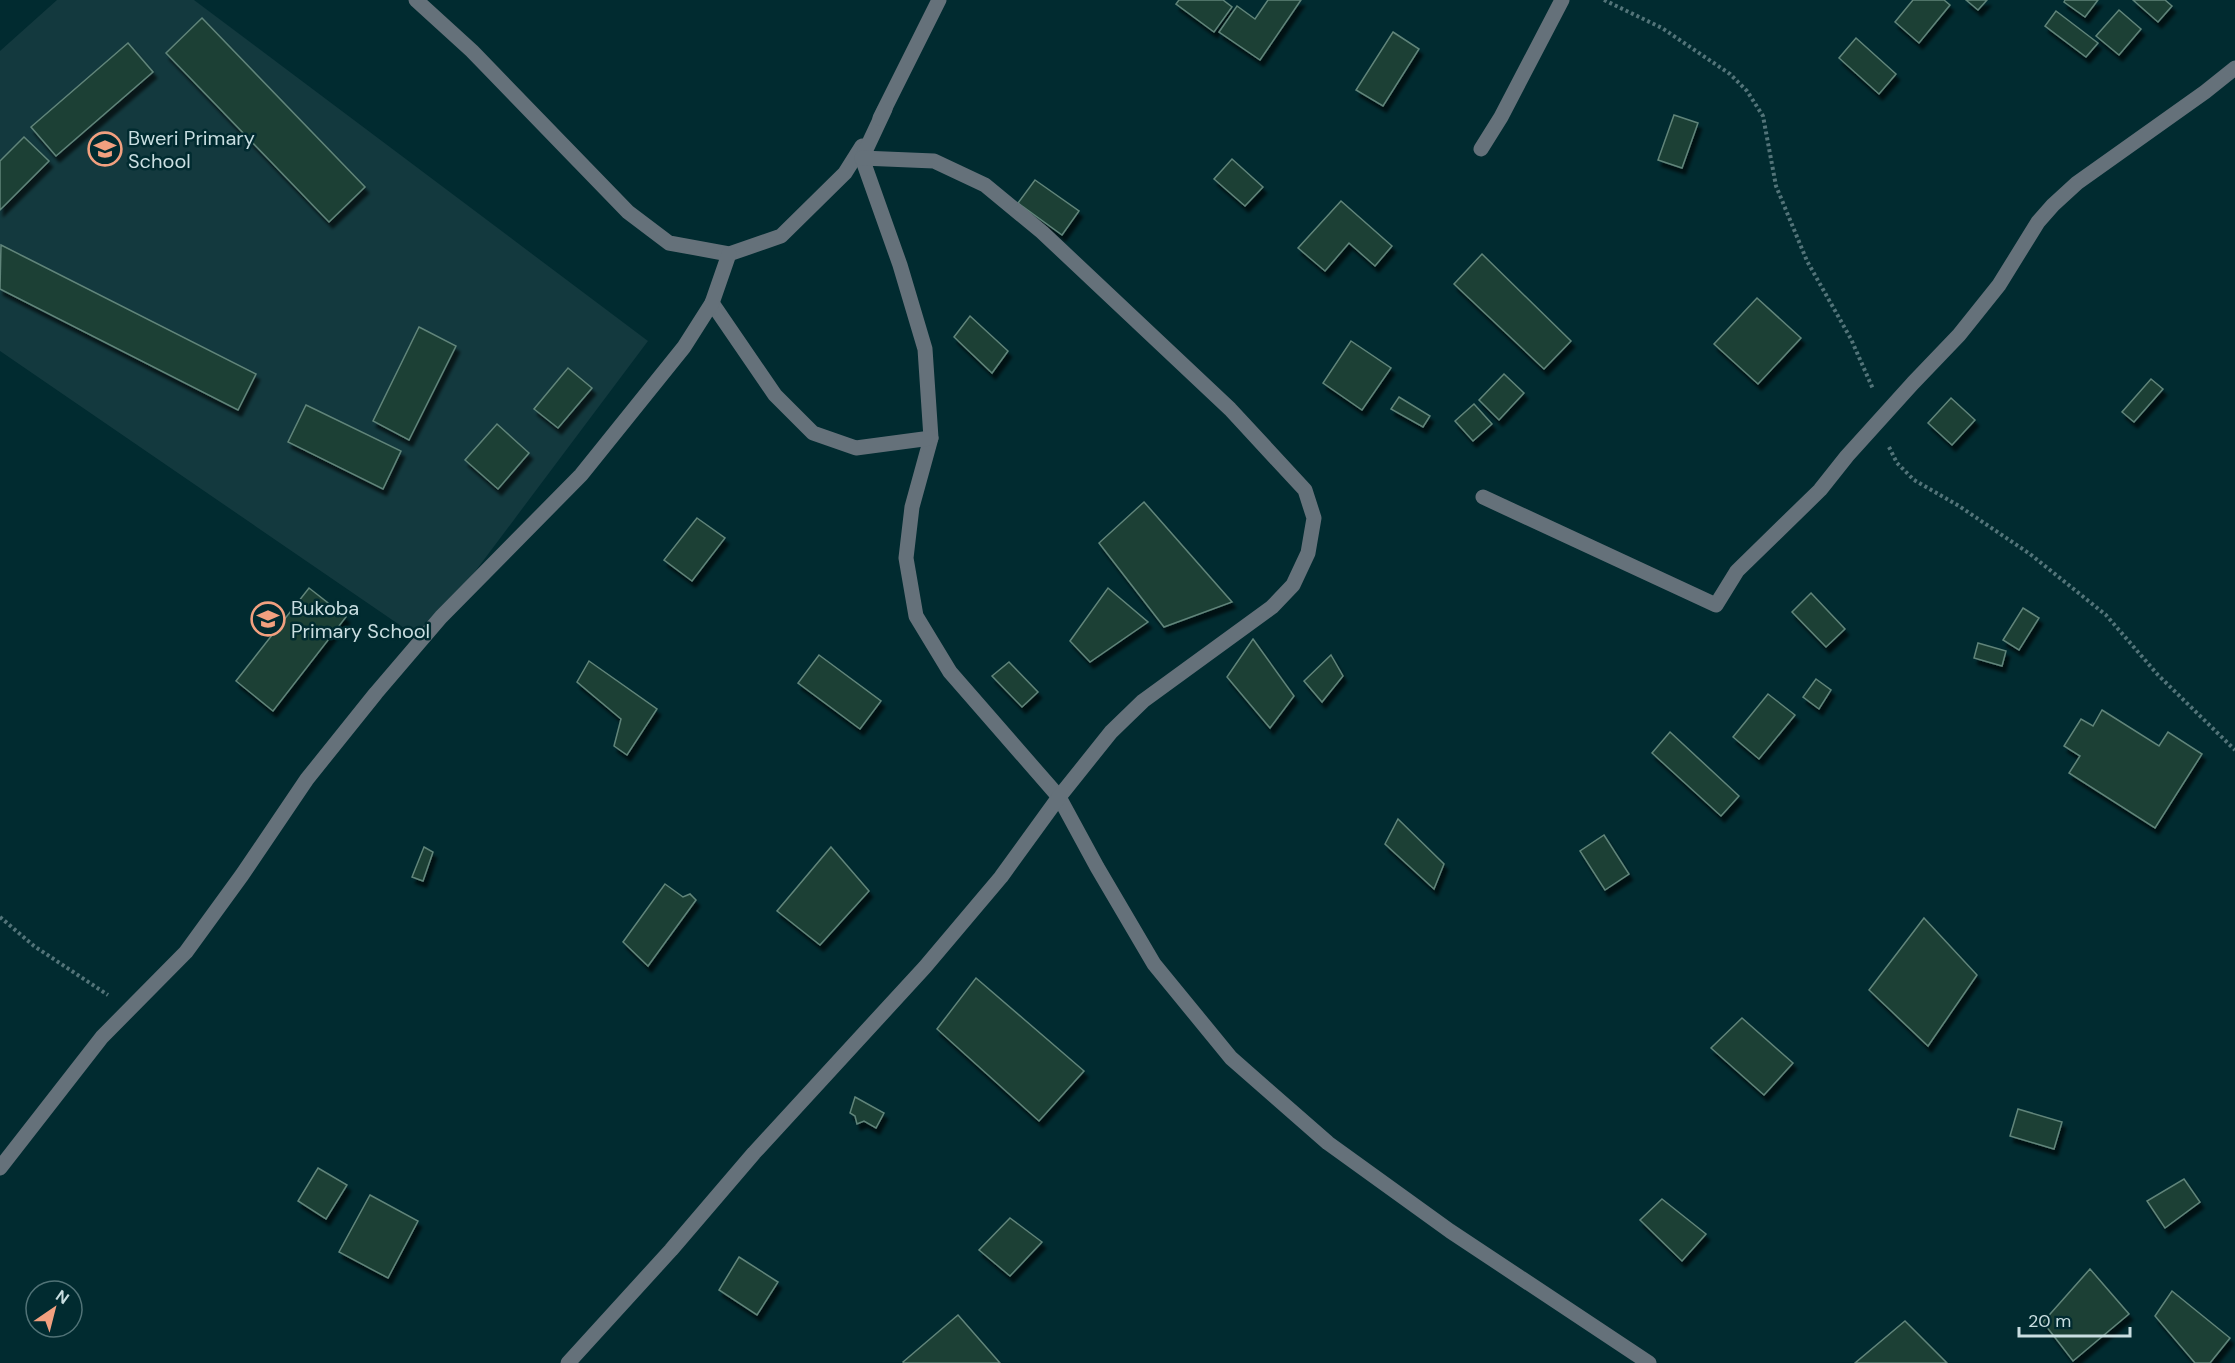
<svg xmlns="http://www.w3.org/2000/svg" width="2235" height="1363" font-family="'DM Sans',sans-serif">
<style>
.built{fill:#13393e}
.building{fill:#1c3f36;stroke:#61857a;stroke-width:1.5;filter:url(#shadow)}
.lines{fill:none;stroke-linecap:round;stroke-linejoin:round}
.path{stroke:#537479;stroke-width:4;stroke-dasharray:3 3;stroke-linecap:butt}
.minor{stroke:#65717a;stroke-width:15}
.labels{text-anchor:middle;stroke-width:5;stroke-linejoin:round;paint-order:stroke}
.poi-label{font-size:20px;fill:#c9dee1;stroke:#012b30;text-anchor:start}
</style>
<defs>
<filter id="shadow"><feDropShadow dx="3.5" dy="6" stdDeviation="1.5" flood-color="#0009"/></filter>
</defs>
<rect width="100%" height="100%" fill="#012b30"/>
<!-- built -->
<path class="built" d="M57,0H194L648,341L423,641L0,351V51Z"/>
<!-- building -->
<g class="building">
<path d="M1179,0H1223L1232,7L1214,32L1176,4Z"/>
<path d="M1268,0H1301L1260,60L1219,32L1237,6L1255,19Z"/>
<path d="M1913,0H1944L1950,5L1919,43L1895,22Z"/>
<path d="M1966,0H1987L1978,10Z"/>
<path d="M2065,0H2098L2085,17L2064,2Z"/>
<path d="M2133,0H2165L2172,6L2158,22Z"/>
<path d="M2119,10L2141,29L2119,55L2096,36Z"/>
<path d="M2056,11L2098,43L2086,57L2045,26Z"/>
<path d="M202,18L365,187L329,222L166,53Z"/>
<path d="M1393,32L1419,49L1383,106L1356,90Z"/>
<path d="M1856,38L1896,74L1879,94L1839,58Z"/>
<path d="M128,43L153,72L56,156L31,127Z"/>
<path d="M1674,115L1698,123L1682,168L1658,160Z"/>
<path d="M24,137L49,161L0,210V161Z"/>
<path d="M1232,159L1263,187L1245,206L1214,179Z"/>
<path d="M1035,180L1079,211L1062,235L1018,203Z"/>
<path d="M1341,201L1392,246L1375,266L1349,243L1325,271L1298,248Z"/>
<path d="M1,245L256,374L238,410L0,289Z"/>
<path d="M1482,254L1571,341L1544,369L1454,284Z"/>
<path d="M1757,298L1801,338L1758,384L1714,344Z"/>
<path d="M970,316L1008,351L992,373L954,337Z"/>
<path d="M419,327L456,346L409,440L373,421Z"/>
<path d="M1351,341L1391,368L1362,410L1323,383Z"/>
<path d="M568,368L592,388L558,428L534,409Z"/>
<path d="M1504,374L1524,393L1499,420L1479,400Z"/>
<path d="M2151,379L2163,389L2134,422L2122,412Z"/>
<path d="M1399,397L1430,416L1423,427L1391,409Z"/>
<path d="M1951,398L1975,420L1952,445L1928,423Z"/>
<path d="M1474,404L1492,424L1473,441L1455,421Z"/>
<path d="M306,405L401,451L383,489L288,442Z"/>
<path d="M497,424L529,453L498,489L465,460Z"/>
<path d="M1144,502L1232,602L1164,627L1099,543Z"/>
<path d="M697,518L725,538L692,581L664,560Z"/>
<path d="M309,588L346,617L273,711L236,681Z"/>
<path d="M1108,588L1148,622L1090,662L1070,641Z"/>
<path d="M1811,593L1845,629L1826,647L1792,612Z"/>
<path d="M2023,608L2039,618L2019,650L2003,640Z"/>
<path d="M1253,639L1294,696L1270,728L1227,677Z"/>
<path d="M1978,643L2006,651L2002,666L1974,658Z"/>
<path d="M819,655L881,701L860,729L798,683Z"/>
<path d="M1331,655L1343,676L1322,702L1304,681Z"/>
<path d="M589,661L657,709L627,755L614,746L621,719L577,682Z"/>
<path d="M1009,662L1038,692L1022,707L992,676Z"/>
<path d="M1816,679L1831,690L1819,709L1803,697Z"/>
<path d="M1768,694L1795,715L1759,759L1733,737Z"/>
<path d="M2102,710L2159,746L2168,732L2202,754L2155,828L2069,773L2080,756L2064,746L2081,719L2093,726Z"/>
<path d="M1670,732L1739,796L1721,816L1652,753Z"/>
<path d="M1398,819L1444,864L1434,889L1385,844Z"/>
<path d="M1604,835L1629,874L1605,890L1580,851Z"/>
<path d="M424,847L433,852L423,881L412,877Z"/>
<path d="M831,847L869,891L820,945L777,911Z"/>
<path d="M665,884L683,897L690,894L696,900L648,966L623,942Z"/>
<path d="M1924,918L1977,975L1928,1046L1869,990Z"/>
<path d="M976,978L1084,1071L1039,1121L937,1029Z"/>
<path d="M1742,1018L1793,1063L1764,1095L1711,1048Z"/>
<path d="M855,1097L884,1113L876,1128L864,1121L857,1124L855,1116L850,1113Z"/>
<path d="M2018,1109L2062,1122L2054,1149L2010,1136Z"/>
<path d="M318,1168L347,1185L326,1219L298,1201Z"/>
<path d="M2184,1179L2200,1202L2165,1228L2147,1201Z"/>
<path d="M370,1195L418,1221L388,1278L339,1252Z"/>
<path d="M1662,1199L1706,1234L1682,1261L1640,1220Z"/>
<path d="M1010,1218L1042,1242L1010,1276L979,1250Z"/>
<path d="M739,1257L778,1282L757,1315L719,1290Z"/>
<path d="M2090,1269L2129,1314L2073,1361L2043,1322Z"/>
<path d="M2172,1291L2230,1338L2210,1363H2195L2155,1316Z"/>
<path d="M958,1315L1000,1363H904L903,1362Z"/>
<path d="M1905,1321L1947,1363H1855Z"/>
</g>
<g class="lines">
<!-- path -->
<g class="path">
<path d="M1604,0L1662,28L1730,74L1747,91L1763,116L1776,186L1807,261L1851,339L1873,389"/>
<path d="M1889,447L1897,463L1914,480L1959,506L2030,554L2106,615L2158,675L2235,750"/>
<path d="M0,917L34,946L108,995"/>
</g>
<!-- minor -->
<g class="minor">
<path d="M416,0L472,51L628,212L669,243L729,254L781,236L845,173L862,146"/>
<path d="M885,109L862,158L900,265L925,349L931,438L912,507L906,558L916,616L950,672L1059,797L1097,867L1154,964L1231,1058L1328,1143L1450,1231L1649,1363"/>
<path d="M880,118L939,0"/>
<path d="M1481,149L1501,117L1562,0"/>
<path d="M712,303L775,395L813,433L856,448L931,438"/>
<path d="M1483,497L1716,605L1737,571L1820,490L1847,456L1913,383L1959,335L1999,285L2038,222L2053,205L2077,183L2205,92L2235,68"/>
<path d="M0,1168L102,1037L186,952L242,875L307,779L376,693L441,617L581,475L684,347L712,303L729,254"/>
<path d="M568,1363L671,1250L754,1153L925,967L1001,877L1059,797L1111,732L1143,701L1272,607L1293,585L1308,553L1314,518L1305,490L1230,409L1042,232L985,185L934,161L862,158"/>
</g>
</g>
<!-- icons -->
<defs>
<symbol id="school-ring" viewBox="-11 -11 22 22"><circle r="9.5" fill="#012b30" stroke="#f2a07f" stroke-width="1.5"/><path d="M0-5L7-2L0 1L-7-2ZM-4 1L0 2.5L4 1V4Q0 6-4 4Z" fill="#f2a07f"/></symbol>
</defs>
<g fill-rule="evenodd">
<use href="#school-ring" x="86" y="130" width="38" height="38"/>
<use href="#school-ring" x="249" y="600" width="38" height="38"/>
</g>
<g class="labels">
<!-- poi labels -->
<g class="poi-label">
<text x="128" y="145">Bweri Primary<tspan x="128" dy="23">School</tspan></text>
<text x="291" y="615">Bukoba<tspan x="291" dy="23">Primary School</tspan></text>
</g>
</g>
<!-- north arrow -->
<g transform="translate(54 1309) rotate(35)"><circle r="28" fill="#012b30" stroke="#517377" stroke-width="1.5"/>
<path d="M0-4.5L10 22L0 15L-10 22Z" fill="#f2a07f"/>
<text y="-9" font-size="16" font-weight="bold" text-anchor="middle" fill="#c9dee1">N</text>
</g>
<!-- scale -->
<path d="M2019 1327v9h111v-9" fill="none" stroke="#c9dee1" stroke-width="3"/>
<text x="2028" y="1327" font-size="18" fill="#c9dee1" stroke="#012b30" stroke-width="4.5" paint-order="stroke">20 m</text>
</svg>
